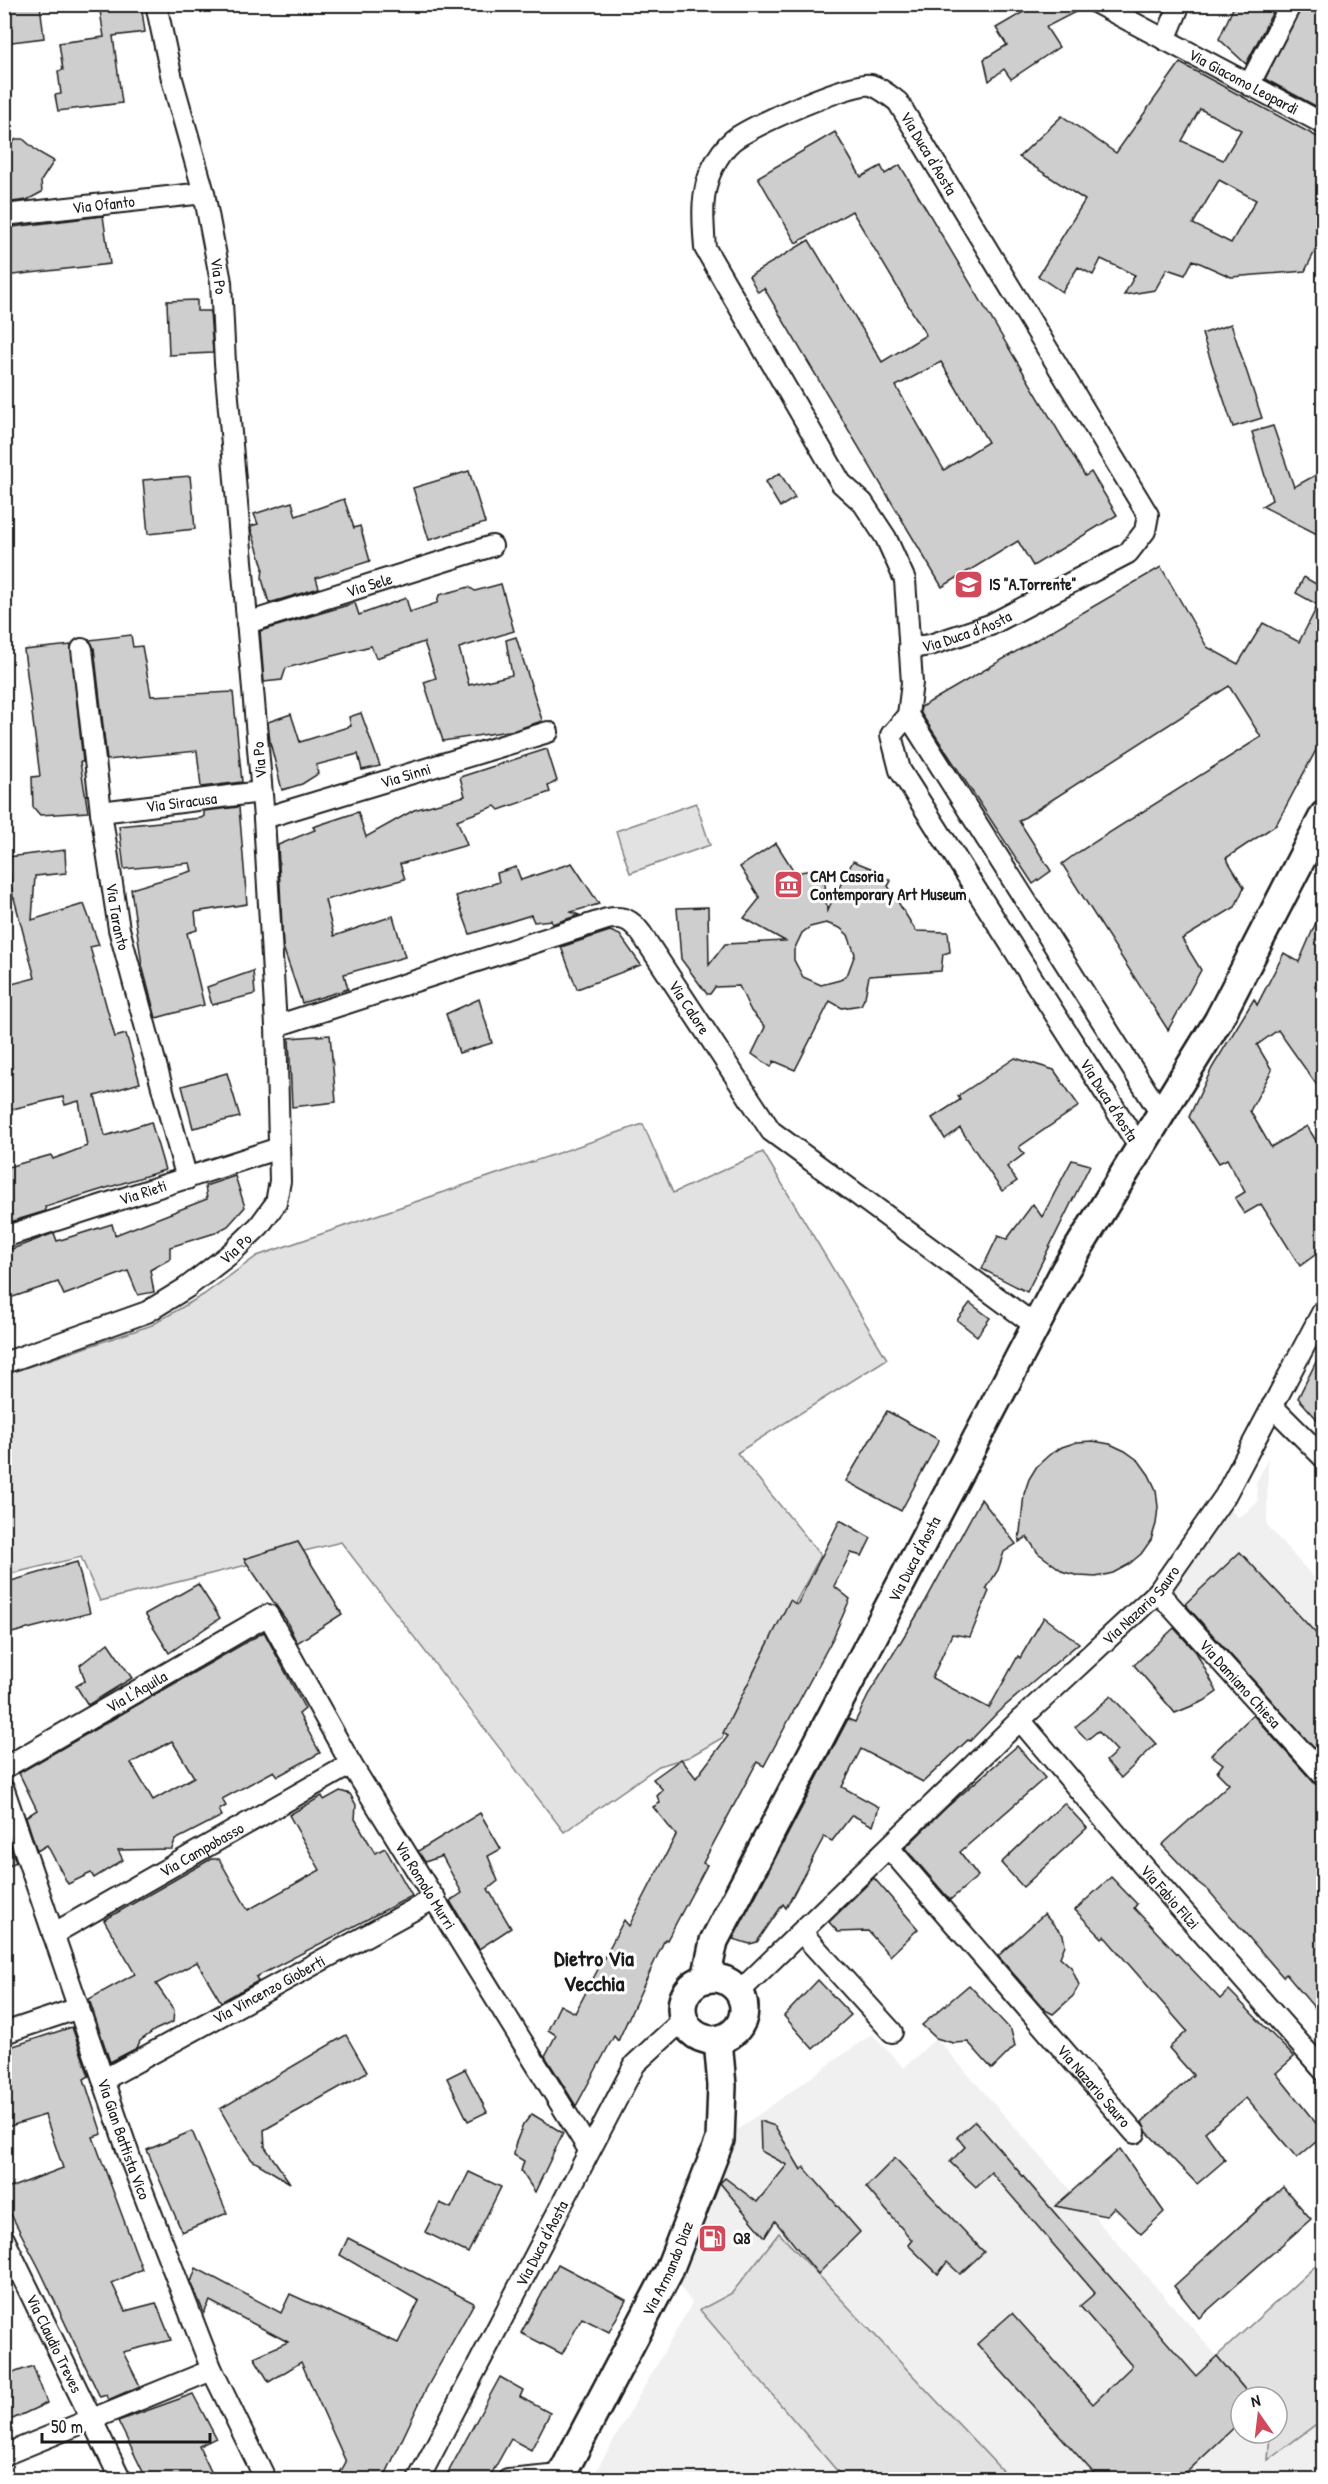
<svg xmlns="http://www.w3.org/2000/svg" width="1328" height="2484" font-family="'Patrick Hand',sans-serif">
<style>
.built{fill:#f0f0f0}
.green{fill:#e2e2e2;stroke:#7f7f7f;stroke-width:1.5}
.building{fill:#cecece;stroke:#1c1c1c;stroke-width:1.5;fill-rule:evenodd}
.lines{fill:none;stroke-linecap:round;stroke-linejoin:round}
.street-casing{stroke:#1c1c1c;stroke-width:24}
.secondary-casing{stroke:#1c1c1c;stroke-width:32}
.street{stroke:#fff;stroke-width:20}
.secondary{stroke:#fff;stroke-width:27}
.labels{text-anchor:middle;stroke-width:6;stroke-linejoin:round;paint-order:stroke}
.street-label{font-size:16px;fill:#1c1c1c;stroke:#fff}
.poi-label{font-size:16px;font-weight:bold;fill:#1c1c1c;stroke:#fff;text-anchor:start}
.district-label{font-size:22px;font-weight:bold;fill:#1c1c1c;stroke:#fff}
</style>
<rect width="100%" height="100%" fill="#fff"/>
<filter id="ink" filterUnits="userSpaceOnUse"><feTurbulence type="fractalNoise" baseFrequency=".0167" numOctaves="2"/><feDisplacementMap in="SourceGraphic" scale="12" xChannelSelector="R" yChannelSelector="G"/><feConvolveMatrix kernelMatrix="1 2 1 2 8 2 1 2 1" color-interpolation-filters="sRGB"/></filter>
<g filter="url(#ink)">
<!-- built -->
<g class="built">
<path d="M1268,1459L1267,1525L1323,1588V1789L1157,1604L1216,1496L1239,1518L1258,1502L1256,1483Z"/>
<path d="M872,2034L904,2068L936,2038L1217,2356L1251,2397H1241V2433H1270L1268,2459L1323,2419V2479H1010L779,2233L732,2293L700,2311L844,2479L591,2480L692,2303L677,2282L704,2223L737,2130Z"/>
</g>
<!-- green -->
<g class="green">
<path d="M696,803L710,845L630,873L616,831Z"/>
<path d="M643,1124L673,1193L763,1152L887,1359L737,1453L821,1555L722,1738L689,1757L659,1766L564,1832L341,1542L100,1601L81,1557L5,1575L4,1375L152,1325L203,1295L257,1256Z"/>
<path d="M779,2233L1010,2479H844L700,2310L732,2293Z"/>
<path d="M1323,2259V2419L1268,2460L1270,2433H1277V2397H1251L1217,2356Z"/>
</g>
<!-- building -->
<g class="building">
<path d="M4,4H40L44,38L4,43Z"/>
<path d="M99,4H141L145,32L113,36L122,103L58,111L55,95L61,94L58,71L63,70L59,43L104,37Z"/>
<path d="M1037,4H1086L1087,6L1046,27L1059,47L1011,79L1004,69L989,81L984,59L1007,45L996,28Z"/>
<path d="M1235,4H1277L1246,64L1219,39Z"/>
<path d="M1303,4H1323V110L1265,79Z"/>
<path d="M1180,63L1323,140V235L1305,271L1231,277L1193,260L1185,275L1167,269L1155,290L1124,295L1135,275L1101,259L1093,275L1078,267L1062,292L1038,276L1085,200L1019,157L1062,116L1116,153ZM1200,109L1241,130L1223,160L1182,141ZM1219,180L1256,200L1231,243L1193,224Z"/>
<path d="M835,132L861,177L881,166L885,174L900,165L1085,476L1091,472L1117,515L1033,566L1018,541L942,587L764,288L758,292L749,276L809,240L882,362L926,335L852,211L796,243L758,177ZM941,362L988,442L944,470L896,386Z"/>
<path d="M16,139H23L38,152L54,161L41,181L42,192L27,200L4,203V152Z"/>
<path d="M103,216L110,264L4,276V228Z"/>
<path d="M197,300V311H210L213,353L169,355L167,301Z"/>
<path d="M1231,324L1262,418L1233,427L1202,334Z"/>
<path d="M1273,426L1294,487L1323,471V537L1262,506L1272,500L1252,432Z"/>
<path d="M469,471L485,523L429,540L413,488Z"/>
<path d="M780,473L795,498L780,507L765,482Z"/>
<path d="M190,476L195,529L148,534L143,480Z"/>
<path d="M344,499L354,528L360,526L370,561L316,578L319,588L269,603L262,579L263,567L251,529V526L258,524L254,514L292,502L296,516Z"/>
<path d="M1161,567L1207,647L1238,664L1263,623L1299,642L1318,605L1296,593L1304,577L1323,588V737L1276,825L1226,858L1244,887L1235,907L1182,939L1201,970L1168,1030L1062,864L1077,853L1261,737L1229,686L1019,821L1051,871L1033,884L920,712L921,707Z"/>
<path d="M501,584L514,631L459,648L469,685L512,675L506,640L516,637L542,720L539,722L515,730L443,741L424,682L436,678L424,642L376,658L371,646L286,668L282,680L264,682L260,631L355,603L359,615L406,598L410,612L437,603L439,595L469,587L475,591Z"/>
<path d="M131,635L133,647L142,646L151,696L233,692L242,782L201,787L197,751L107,760L94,648L89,640Z"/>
<path d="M71,645L83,762H80L88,812L40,815L33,807L32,777L40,776L24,650Z"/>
<path d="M361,713L380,766L362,770L358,754L316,765L318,774L302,784L282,790L270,742L268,722L291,714L300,742L351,726L349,717Z"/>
<path d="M547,749L557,781L548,786L550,792L499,810L495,806L457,820L467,845L400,864L405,879L325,900L334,936L393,916L405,957L344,974L348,989L302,1003L283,947L278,845L315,830L313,827L358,812L366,837L414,810L465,796L460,777Z"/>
<path d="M239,807L247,904L195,912L197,930L187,933L204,1005L156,1018L142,965L131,889L192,871L190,863L124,869L119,826L201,818L204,816V811Z"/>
<path d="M776,843L795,873L824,868L827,911L853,861L873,869L891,881L888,886L916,931L948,932L950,952L943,954L941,971L869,976L865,997L861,1005L842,1008L830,1001L795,1070L774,1061L771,1067L752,1054L765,1027L751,1011L739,986L715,987L710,994H707L681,959L677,908L708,907L709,965L725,944L785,941L744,918L760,898L740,867ZM826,923L840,928L848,935L855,954L848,973L840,980L821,985L803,977L794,960V950L802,933L810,927Z"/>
<path d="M65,850L66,873L35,876L32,920L84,904L99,945L90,947L115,1037L126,1034L140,1083L95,1096L105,1136L151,1122L165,1170L45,1207L46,1211L10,1222L4,1202V1168L51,1155L53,1159L87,1146L79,1101L65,1105L63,1097L4,1111V986L35,978L14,898H13L8,857Z"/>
<path d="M572,863L599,904L571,912L579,915L552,924L551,920L534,922L531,915L470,934L456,896L499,882L497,873L516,867L521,880Z"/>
<path d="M1323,906V964L1315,986L1323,1001V1094L1278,1030L1257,1045L1272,1070L1250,1111L1271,1147L1307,1126L1323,1152V1249L1300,1266L1261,1204L1244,1214L1235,1198L1245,1192L1227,1159L1219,1163L1189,1117L1212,1068L1254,999L1257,1005L1284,953L1299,962Z"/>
<path d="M610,931L620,935L641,965L577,989L561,947Z"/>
<path d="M253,971L255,994L212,1005L207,987Z"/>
<path d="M479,999L492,1043L459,1053L446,1014Z"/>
<path d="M330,1035L336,1102L292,1107L289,1038Z"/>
<path d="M1015,1058L1054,1070L1079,1106L1019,1147L1024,1154L1007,1167L1017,1181L1002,1191L960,1128L945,1139L932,1118L960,1100L958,1096Z"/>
<path d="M227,1073L240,1117L193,1128L182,1086Z"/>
<path d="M1072,1160L1090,1165L1027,1292L982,1269L998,1236L1007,1239L1033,1204L1042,1217Z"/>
<path d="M235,1176L245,1207L228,1226L215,1233L170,1247V1259L150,1270L154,1292L138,1295L128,1271L64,1295L58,1282L4,1300V1252L54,1233L57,1241L112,1224L115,1235L207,1199L205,1186Z"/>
<path d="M970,1303L990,1318L977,1336L957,1320Z"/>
<path d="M1323,1348V1426L1298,1398Z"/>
<path d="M887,1411L939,1440L901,1511L846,1481Z"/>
<path d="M1093,1441L1110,1444L1125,1451L1139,1461L1149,1475L1156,1490L1158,1507L1156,1524L1151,1540L1141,1554L1128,1565L1113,1573L1096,1577L1079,1576L1064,1572L1038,1553L1027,1537L1019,1542L1024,1494L1029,1479L1037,1466L1049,1455L1062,1447L1077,1442Z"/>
<path d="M981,1499L1016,1544L1004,1552L998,1570L986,1589L989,1591L970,1637L952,1634L932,1678L989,1708L1018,1656L1020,1658L1044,1617L1079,1643L998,1712L970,1741L968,1740L923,1782L861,1749L842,1787L879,1807L873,1826L852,1815L832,1841L824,1837L786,1908L783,1904L757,1942L750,1944L733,1939L848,1719L855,1722L871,1690L925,1602Z"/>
<path d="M840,1520L871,1538L862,1556L851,1553L834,1586L850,1599L833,1638L764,1766L757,1762L703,1863L707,1865L667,1940L665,1939L618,2041L614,2036L576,2106L545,2056L556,2035L548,2030L560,2005L575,2013L624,1920L629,1926L676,1835L653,1807L660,1803L657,1796L663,1790L653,1779L681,1759L696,1778L728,1736L723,1733L790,1600L797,1605Z"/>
<path d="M298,1542L342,1614L297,1643L286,1620L244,1559Z"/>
<path d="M1240,1552L1323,1641V1758L1185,1604Z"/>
<path d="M77,1562L90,1613L4,1635V1583Z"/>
<path d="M198,1584L220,1618L169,1653L145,1614Z"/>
<path d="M1174,1628L1196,1652L1217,1692L1204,1701L1175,1713L1134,1665Z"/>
<path d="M264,1632L305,1709L299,1714L320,1753L278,1776L274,1771L222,1799L226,1806L219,1810L222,1816L175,1840L172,1849L118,1850L123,1860L94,1878L91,1873L68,1884L47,1845L37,1851L26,1817L37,1810L19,1773ZM172,1741L194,1777L153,1800L131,1763Z"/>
<path d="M108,1643L132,1678L88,1705L76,1686L85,1681L80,1665Z"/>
<path d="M1111,1696L1156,1744L1121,1778L1106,1761L1117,1751L1098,1731L1087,1740L1075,1727Z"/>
<path d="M1253,1715L1315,1784L1323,1788V2018L1286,1974L1283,1977L1209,1891L1196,1881L1162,1845L1229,1784L1217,1772L1223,1764L1211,1755Z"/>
<path d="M1017,1746L1045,1778L960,1852L978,1876L950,1900L905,1848L947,1807Z"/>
<path d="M340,1791L350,1794L356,1805L355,1819L375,1853L385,1848L412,1896L256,1977L258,1981L221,2002L197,1962L156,1984L174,2010L173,2022L155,2030L140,2041L137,2048L110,2062L89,1999L135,1974L104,1920L211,1859H219L248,1910L320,1870L289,1815L322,1796L324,1800Z"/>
<path d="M1064,1803L1087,1828L1023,1887L1001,1863Z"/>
<path d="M480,1813L501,1849L488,1856L498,1881L488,1889L511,1928L479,1949L450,1901L462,1893L442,1856L425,1862L418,1851Z"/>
<path d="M4,1829L16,1862L4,1869Z"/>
<path d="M1111,1877L1137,1904L1134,1908L1220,1999L1229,1990L1294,2057L1276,2073L1323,2132V2136L1297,2158L1246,2098L1205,2132L1225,2160L1197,2184L1147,2132L1142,2122L1193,2075L1169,2048L1187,2031L1104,1936L1102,1938L1075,1910Z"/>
<path d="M874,1878L918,1929L890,1956L868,1931L838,1932L829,1922Z"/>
<path d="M1044,1914L1063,1935L1065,1945L1060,1957L1071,1967L1079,1985L1073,1996L1053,2014L1045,2010L998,1956Z"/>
<path d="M818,1980L851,2015L813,2049L784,2016Z"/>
<path d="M969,1985L1011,2030L1015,2046L992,2069L968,2042L953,2043L936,2038L922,2025Z"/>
<path d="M72,2027L89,2076L84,2079L102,2134L93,2137L142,2269L112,2283L125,2311L156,2303L171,2340L123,2352L140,2386L108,2400L106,2395L100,2397L39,2268L4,2201V2190L63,2168L45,2115L4,2128V2049Z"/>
<path d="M346,2035L367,2072L264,2130L265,2147L290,2183L252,2160L239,2142L220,2109Z"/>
<path d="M465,2069L487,2112L468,2121L447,2078Z"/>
<path d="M532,2114L563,2133L535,2192L521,2171L524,2161L514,2155L515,2145L523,2125Z"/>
<path d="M760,2121L775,2126L801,2170L804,2167L860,2232L818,2274L775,2221L765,2237L720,2183L725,2178L757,2202L787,2165L761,2151Z"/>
<path d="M975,2121L1196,2376L1217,2356L1251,2397H1241V2421L1188,2471L1163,2480H1100L977,2344L1012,2313L1093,2404L1132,2366L1080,2306L1095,2293L991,2172L976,2187L950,2162L965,2147L957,2137Z"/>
<path d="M192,2131L227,2213L182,2232L147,2150Z"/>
<path d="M1120,2149L1164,2212L1141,2234L1114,2207L1106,2216L1055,2206Z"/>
<path d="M895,2158L984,2252L960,2274L947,2262L938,2274L908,2245L912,2240L866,2187Z"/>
<path d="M469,2172L501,2187L468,2253L425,2232L440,2203L451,2208Z"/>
<path d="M1283,2187L1311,2219L1199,2318L1174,2286Z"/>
<path d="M348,2238L474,2303L426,2389L383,2480H336L346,2462L301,2362L269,2382L254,2357L288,2342L210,2301L204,2313L191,2282L196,2268L281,2313L290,2294L398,2343L419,2301L340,2255Z"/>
<path d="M558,2264L626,2300L609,2332L582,2318L562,2354L521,2333Z"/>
<path d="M33,2366L47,2403L4,2423V2376Z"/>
<path d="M500,2377L523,2390L520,2397L550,2413L531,2450L511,2439L488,2480H444Z"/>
<path d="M193,2394L216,2438L199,2446L215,2480H147L118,2421Z"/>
</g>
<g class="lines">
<defs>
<g id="street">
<path id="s1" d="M1098,4L1324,124"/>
<path d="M1165,40L1180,4"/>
<path d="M1249,85L1291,4"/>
<path id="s2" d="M4,215L204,193"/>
<path id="s3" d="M247,623L492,546"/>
<path id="s4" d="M909,648L930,645L990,625L1128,553L1145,531L1148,515L898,102C890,96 881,88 871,85C852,81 748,127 732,141C725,147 717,159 713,167C700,192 703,221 705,248L841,483L863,503L886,538L905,580L912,683L908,715L1161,1114"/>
<path id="s5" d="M82,649L101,812L119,929L187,1179"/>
<path id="s6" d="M908,715L891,735L900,770L1140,1148"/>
<path id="s7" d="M101,812L261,792"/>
<path id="s8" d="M264,818L548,732"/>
<path id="s9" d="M276,1026L607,919C624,916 631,920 641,933L771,1131L1036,1326"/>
<path id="s10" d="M4,1237L279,1148"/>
<path id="s11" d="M4,1363L147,1312L186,1288L230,1254L259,1226L276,1203L280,1181L276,1026L264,818L225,363L221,282L204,193L172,79L156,4"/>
<path d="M1272,1406L1324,1458"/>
<path id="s12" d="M1158,1592L1324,1776"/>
<path id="s13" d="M1020,1720L1145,1868L1324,2071"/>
<path id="s14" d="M4,1768L268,1615L351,1764L589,2150"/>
<path id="s15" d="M4,1790L131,2161L212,2370L266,2480"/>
<path id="s16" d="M889,1848L1135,2133"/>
<path d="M802,1933L892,2032"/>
<path id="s17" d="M53,1934L351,1764"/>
<path id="s18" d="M739,1992L1020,1720L1158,1592L1225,1496L1324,1309"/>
<path d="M4,2033L79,2008"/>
<path id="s19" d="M103,2080L435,1898"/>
<path id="s20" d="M4,2239L121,2480"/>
<path d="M4,2455L212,2370"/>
<path id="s21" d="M418,2480L635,2064L683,2020"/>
<path d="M508,2480L561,2475"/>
</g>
<g id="secondary">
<circle cx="713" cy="2009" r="31"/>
<path id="s22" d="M706,1979L714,1941L1065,1270L1218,1021L1324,815"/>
<path id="s23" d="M559,2480L668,2273L720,2140L722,2086L718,2040"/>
</g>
</defs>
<!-- street casing -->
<use href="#street" class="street-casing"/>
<!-- secondary casing -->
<use href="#secondary" class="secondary-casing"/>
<!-- street -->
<use href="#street" class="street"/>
<!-- secondary -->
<use href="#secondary" class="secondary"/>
</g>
</g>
<!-- icons -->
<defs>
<symbol id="school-square" viewBox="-11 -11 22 22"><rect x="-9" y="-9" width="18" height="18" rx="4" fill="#d1495b" stroke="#fff"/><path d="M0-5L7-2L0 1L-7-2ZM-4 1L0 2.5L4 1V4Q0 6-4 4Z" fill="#fff"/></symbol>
<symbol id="museum-square" viewBox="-11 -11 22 22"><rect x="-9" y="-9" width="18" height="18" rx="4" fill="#d1495b" stroke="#fff"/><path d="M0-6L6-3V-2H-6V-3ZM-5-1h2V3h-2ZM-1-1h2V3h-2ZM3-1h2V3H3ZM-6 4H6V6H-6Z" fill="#fff"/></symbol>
<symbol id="fuel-square" viewBox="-11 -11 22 22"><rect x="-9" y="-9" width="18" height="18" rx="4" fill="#d1495b" stroke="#fff"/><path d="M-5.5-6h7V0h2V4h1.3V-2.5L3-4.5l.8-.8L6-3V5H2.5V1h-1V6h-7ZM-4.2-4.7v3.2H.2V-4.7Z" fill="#fff"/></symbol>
</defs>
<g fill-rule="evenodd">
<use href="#school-square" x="952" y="568" width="33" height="33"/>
<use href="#museum-square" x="772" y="868" width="33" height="33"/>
<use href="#fuel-square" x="696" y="2222" width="33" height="33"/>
</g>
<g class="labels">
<!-- street labels -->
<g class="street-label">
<text dy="6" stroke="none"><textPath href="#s1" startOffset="165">Via Giacomo Leopardi</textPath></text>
<text transform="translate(929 153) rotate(59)" y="6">Via Duca d'Aosta</text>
<text dy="6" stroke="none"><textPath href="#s2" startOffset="100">Via Ofanto</textPath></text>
<text transform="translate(219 276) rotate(82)" y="6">Via Po</text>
<text dy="6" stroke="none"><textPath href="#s3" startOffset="128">Via Sele</textPath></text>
<text dy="6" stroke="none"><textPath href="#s4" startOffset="60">Via Duca d'Aosta</textPath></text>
<text transform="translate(259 760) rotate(-95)" y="6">Via Po</text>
<text dy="6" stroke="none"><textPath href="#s8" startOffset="148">Via Sinni</textPath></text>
<text dy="6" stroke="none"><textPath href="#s7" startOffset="81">Via Siracusa</textPath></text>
<text dy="6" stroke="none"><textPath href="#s5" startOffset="270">Via Taranto</textPath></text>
<text dy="6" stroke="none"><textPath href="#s9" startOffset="476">Via Calore</textPath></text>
<text dy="6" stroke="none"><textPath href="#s6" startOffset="453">Via Duca d'Aosta</textPath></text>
<text dy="6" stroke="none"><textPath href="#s10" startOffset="146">Via Rieti</textPath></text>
<text dy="6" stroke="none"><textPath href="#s11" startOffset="261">Via Po</textPath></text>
<text dy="6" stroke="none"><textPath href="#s22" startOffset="470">Via Duca d'Aosta</textPath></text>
<text dy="6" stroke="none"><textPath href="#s18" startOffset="558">Via Nazario Sauro</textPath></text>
<text dy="6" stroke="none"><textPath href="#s12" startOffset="123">Via Damiano Chiesa</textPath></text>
<text dy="6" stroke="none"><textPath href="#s14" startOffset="153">Via L'Aquila</textPath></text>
<text dy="6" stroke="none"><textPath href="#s17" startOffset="171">Via Campobasso</textPath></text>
<text dy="6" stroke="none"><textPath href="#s14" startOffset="618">Via Romolo Murri</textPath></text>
<text dy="6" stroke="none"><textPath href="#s13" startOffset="232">Via Fabio Filzi</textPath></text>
<text dy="6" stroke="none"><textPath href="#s19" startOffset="189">Via Vincenzo Gioberti</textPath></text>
<text dy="6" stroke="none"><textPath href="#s16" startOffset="314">Via Nazario Sauro</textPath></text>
<text dy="6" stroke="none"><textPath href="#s15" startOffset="369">Via Gian Battista Vico</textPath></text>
<text dy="6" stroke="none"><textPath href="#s21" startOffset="267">Via Duca d'Aosta</textPath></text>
<text dy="6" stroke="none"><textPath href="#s23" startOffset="238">Via Armando Diaz</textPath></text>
<text dy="6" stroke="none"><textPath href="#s20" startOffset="116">Via Claudio Treves</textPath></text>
</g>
<!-- poi labels -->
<g class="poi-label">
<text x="989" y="590">IS "A.Torrente"</text>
<text x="810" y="882">CAM Casoria<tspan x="810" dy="18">Contemporary Art Museum</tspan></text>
<text x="733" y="2244">Q8</text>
</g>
<!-- district labels -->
<g class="district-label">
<text x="594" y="1966">Dietro Via<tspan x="594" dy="25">Vecchia</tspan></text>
</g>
</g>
<!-- margin -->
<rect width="1328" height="2484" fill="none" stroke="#fff" stroke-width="24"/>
<rect x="12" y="12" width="1304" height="2460" fill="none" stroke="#1c1c1c" stroke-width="2" filter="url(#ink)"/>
<!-- north arrow -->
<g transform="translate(1259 2415) rotate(346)"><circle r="28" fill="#ffffff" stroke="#a4a4a4" stroke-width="1.5"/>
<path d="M0-4.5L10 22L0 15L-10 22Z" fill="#d1495b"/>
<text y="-9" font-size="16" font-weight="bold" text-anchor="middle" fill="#1c1c1c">N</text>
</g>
<!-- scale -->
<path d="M42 2433v9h168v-9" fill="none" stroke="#1c1c1c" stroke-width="3"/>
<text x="51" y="2433" font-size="18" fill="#1c1c1c" stroke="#ffffff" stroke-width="4.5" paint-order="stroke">50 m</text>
</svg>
